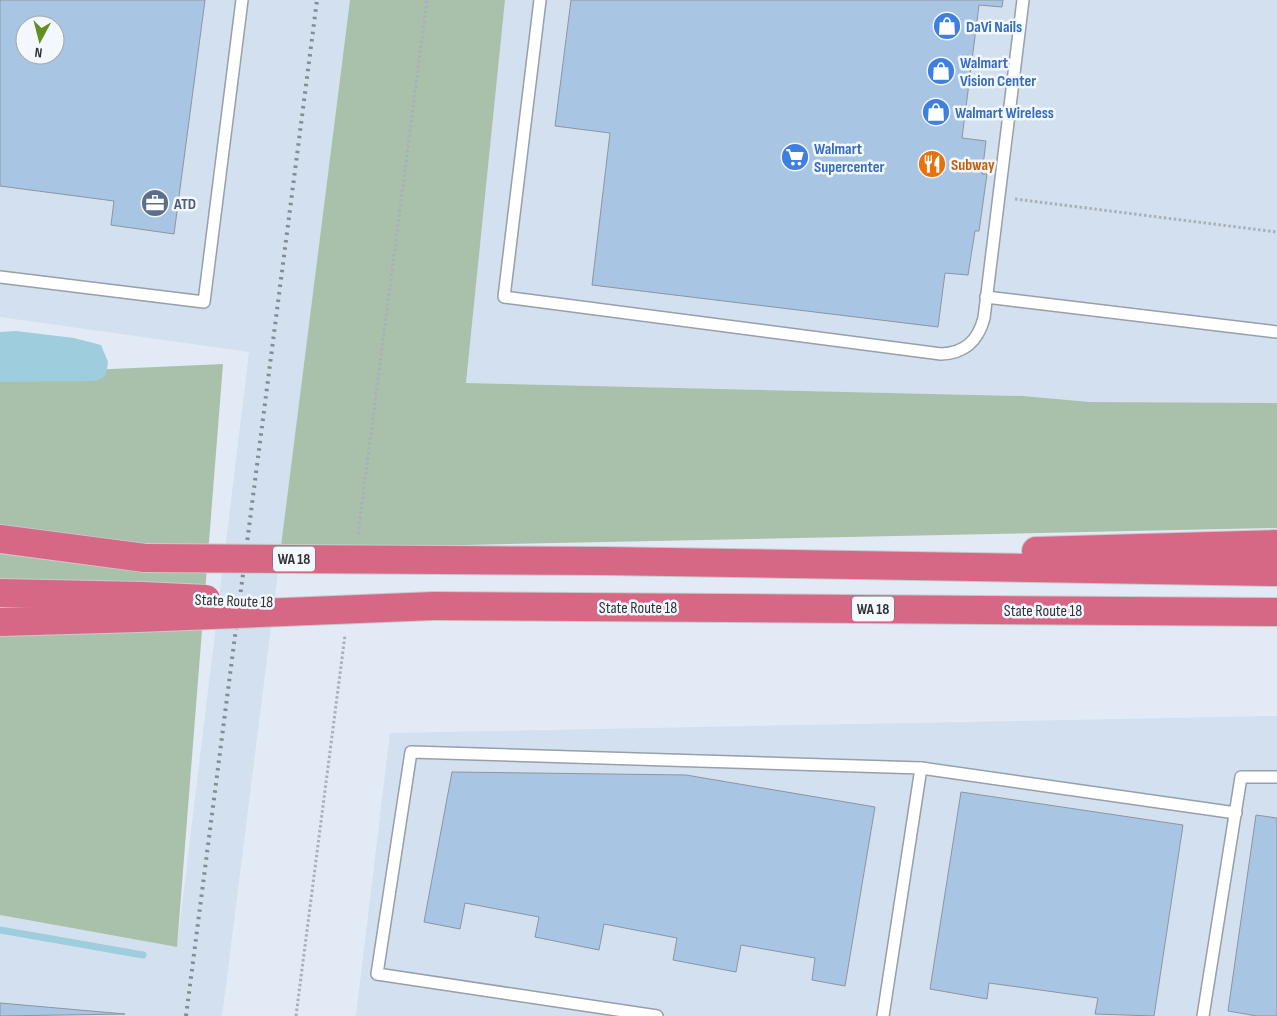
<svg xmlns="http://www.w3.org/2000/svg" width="1277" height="1016" font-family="'Sofia Sans Condensed',sans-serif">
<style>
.built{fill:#d2e0ef;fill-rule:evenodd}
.green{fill:#a9c1ab}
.water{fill:#9ecddd}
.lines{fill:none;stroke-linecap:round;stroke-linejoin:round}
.stream{stroke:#9ecddd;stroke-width:7}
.building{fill:#a8c5e4;stroke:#8d959e;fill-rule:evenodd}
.lane-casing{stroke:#979fa8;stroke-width:14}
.highway-casing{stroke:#c9c9ca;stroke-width:30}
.path{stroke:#a9b0b8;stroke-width:3;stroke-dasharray:2.5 2.5;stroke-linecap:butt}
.lane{stroke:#fff;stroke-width:11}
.highway{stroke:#d66885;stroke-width:28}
.rail{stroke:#858b91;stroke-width:4;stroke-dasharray:2.5 5;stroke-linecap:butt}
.highway-bridge-casing{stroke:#c9c9ca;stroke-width:30;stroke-linecap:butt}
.highway-bridge{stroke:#d66885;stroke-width:28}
.labels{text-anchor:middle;stroke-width:5;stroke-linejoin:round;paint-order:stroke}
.shield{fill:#f3f8fe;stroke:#696d71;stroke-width:1}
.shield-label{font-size:15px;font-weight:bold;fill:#2e3135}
.shop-label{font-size:16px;font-weight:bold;fill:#366cbe;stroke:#f3f8fe;text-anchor:start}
.food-label{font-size:16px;font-weight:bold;fill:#c56008;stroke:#f3f8fe;text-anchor:start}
.service-label{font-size:16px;font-weight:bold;fill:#4e5e75;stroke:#f3f8fe;text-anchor:start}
.street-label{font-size:16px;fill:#2e3135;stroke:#f3f8fe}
</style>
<rect width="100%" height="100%" fill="#e2ebf5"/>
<!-- built -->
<g class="built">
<path d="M0,0H350L222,1016H0V915L177,947L249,352L0,317ZM25,25H55V55H25Z"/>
<path d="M505,0H1277V404L1090,402L1023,396L466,383Z"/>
<path d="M1277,716V1016H356L390,733Z"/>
</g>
<!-- green -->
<g class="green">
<path d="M350,0H505L466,383L1023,396L1090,402L1277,403V528L466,545L281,546Z"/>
<path d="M223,364L177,947L0,915V374Z"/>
</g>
<!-- water -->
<path class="water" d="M16,331L74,338L101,345L108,362L106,375L97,381L0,382V332Z"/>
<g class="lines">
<!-- stream -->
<path class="stream" d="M0,930L143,955"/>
</g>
<!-- building -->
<g class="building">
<path d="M0,0H205L174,234L111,225L114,201L0,186ZM25,25H55V55H25Z"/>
<path d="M571,0H1003L1002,7L979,5L962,138L986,141L982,174H987L979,231H975L968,275L945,273L938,327L592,285L610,133L555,126Z"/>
<path d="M452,772L686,775L875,807L845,986L812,980L815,958L741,945L736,972L673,960L677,938L604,924L599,950L535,937L539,917L465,903L460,929L424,922Z"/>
<path d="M961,792L1183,825L1154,1016L1095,1014L1098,998L989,983L987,999L930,989Z"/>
<path d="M1256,815L1277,818V1016H1257L1228,1011Z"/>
<path d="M0,1003L125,1014L0,1016Z"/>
</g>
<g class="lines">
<defs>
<g id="lane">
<path d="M540,0L504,297L941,354C965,353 978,341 984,318L1023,0"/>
<path d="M0,277L204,302L242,0"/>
<path d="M986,297L1277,332"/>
<path d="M657,1016L377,974L411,752L921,768"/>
<path d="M883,1016L921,768L1236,813"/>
<path d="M1203,1016L1241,777H1277"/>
</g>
<g id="highway">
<path d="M0,539L145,558"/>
<path d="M1036,551L1277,544"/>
<path d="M442,560L604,561L1277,572"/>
<path d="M0,593L142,596"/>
<path d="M434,606L1277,612"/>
<path d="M0,622L138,618"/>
</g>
</defs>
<!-- lane casing -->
<use href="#lane" class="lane-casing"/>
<!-- highway casing -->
<use href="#highway" class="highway-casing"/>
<!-- path -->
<g class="path">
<path d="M1015,199L1277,232"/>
<path d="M358,534L427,0"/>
<path d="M296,1016L345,635"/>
</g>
<!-- lane -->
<use href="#lane" class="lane"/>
<!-- highway -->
<use href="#highway" class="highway"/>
<!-- rail -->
<path class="rail" d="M186,1016L317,0"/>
<defs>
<g id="highway-bridge">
<path d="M145,558L442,560"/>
<path d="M142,596L206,599"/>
<path d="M138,618L434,606"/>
</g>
</defs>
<!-- highway-bridge casing -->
<use href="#highway-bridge" class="highway-bridge-casing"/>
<!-- highway-bridge -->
<use href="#highway-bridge" class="highway-bridge"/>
</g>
<!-- icons -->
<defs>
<symbol id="shop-disc" viewBox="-11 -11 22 22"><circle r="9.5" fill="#3f7fe0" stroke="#f3f8fe"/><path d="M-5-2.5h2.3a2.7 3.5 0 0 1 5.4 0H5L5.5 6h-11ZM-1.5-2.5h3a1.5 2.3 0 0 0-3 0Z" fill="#fff"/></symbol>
<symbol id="supermarket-disc" viewBox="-11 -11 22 22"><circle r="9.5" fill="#3f7fe0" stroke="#f3f8fe"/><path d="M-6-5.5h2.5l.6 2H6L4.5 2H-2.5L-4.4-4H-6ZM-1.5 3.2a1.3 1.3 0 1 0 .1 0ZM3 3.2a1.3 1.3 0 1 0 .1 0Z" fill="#fff"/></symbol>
<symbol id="restaurant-disc" viewBox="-11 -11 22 22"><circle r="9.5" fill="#e8710a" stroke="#f3f8fe"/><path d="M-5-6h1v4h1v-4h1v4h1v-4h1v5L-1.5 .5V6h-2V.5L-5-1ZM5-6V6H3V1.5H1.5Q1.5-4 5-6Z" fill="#fff"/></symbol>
<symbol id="office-disc" viewBox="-11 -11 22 22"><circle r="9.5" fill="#5c6f8a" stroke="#f3f8fe"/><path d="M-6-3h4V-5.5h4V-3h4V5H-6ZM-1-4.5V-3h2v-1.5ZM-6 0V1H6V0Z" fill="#fff"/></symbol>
</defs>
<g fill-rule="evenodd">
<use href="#shop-disc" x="931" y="10" width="32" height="32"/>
<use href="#shop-disc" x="925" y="55" width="32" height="32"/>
<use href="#shop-disc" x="920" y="96" width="32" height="32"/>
<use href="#supermarket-disc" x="779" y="141" width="32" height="32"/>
<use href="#restaurant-disc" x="916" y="148" width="32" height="32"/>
<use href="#office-disc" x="139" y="187" width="32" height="32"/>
</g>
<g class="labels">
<!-- shield labels -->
<g class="shield">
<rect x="273" y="546.5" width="42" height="25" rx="4"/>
<rect x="852" y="596.5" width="42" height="25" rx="4"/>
</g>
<g class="shield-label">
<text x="294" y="564">WA 18</text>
<text x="873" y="614">WA 18</text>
</g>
<!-- shop labels -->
<g class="shop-label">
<text x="966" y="32">DaVi Nails</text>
<text x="960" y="68">Walmart<tspan x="960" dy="18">Vision Center</tspan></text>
<text x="955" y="118">Walmart Wireless</text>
<text x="814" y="154">Walmart<tspan x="814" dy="18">Supercenter</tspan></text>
</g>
<!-- food labels -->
<g class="food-label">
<text x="951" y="170">Subway</text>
</g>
<!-- service labels -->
<g class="service-label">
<text x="174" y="209">ATD</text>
</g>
<!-- street labels -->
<g class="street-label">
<text transform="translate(234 600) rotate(2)" y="6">State Route 18</text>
<text x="638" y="613">State Route 18</text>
<text x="1043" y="616">State Route 18</text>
</g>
</g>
<!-- north arrow -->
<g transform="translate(40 40) rotate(187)"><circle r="24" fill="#f3f8fe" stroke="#a4a8ae"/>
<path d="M0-4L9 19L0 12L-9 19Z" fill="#628f22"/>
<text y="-8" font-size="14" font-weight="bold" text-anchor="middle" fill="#2e3135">N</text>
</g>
</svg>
